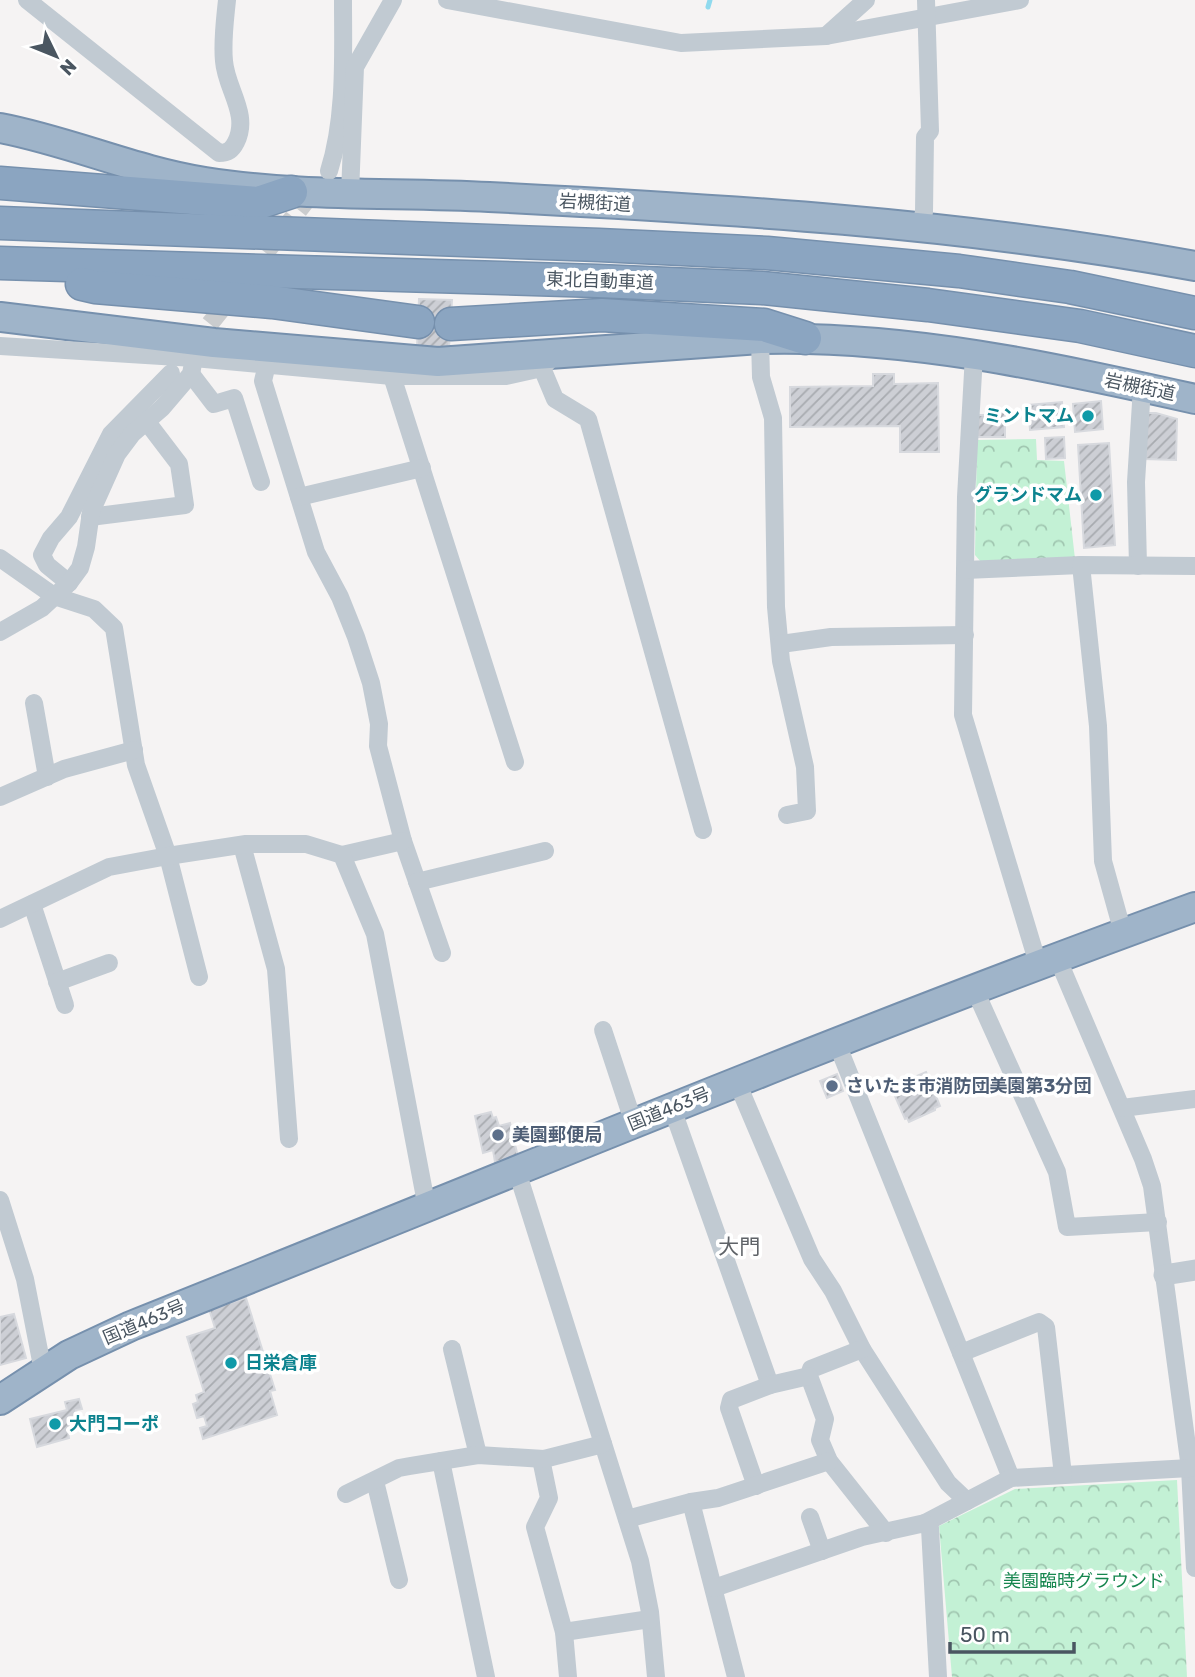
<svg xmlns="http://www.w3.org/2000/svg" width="1195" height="1677" font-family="Rubik,'Noto Sans JP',sans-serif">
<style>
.park{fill:url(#park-crowns)}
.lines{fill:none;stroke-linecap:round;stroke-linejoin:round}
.stream{stroke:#90daee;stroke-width:5}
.building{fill:url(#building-hatch);stroke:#d7d9de;stroke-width:2}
.minor-tunnel{stroke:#caccce;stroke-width:18;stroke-dasharray:18 9;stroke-linecap:butt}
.trunk-casing{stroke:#7690ad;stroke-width:32}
.motorway-casing{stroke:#7690ad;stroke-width:35}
.minor{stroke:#c1cad2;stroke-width:18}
.tertiary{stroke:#c1cad2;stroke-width:21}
.trunk{stroke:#9fb4c9;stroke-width:28}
.motorway{stroke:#8ba5c1;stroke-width:32}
.culture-dot{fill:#0f9aa8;stroke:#fff;stroke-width:2.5}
.service-dot{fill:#5c6f8a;stroke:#fff;stroke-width:2.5}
.labels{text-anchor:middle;stroke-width:7;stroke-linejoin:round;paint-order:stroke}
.street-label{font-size:18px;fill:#4a5661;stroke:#fff}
.culture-label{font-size:18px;font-weight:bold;fill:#0d838f;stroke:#fff;text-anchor:end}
.service-label{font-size:18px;font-weight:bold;fill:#4e5e75;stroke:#fff;text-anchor:start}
.park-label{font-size:18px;fill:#17864f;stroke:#fff}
.quarter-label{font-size:21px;fill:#5f6368;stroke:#fff}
</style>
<defs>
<pattern id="park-crowns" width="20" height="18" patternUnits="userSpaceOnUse" patternTransform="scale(1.75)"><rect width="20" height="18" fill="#c3f1d5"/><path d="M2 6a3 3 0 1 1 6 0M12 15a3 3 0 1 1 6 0" fill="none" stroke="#a0c6b0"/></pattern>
<pattern id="building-hatch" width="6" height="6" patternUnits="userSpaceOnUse" patternTransform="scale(1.75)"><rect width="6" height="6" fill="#cdcfd5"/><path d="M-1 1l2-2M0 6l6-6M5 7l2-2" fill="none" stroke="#a8abb0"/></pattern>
</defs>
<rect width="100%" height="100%" fill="#f5f3f3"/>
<!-- park -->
<g class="park">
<path d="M1036,439L1037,460L1064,461L1075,559L981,562L975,555L977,440Z"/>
<path d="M1177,1480L1187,1677H952L939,1526L1015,1489Z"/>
</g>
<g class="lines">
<!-- stream -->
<path class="stream" d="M708,7L710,0"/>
</g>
<!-- building -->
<g class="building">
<path d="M419,299L452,300L449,348L417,347Z"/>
<path d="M873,374H894V384L938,383L939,452H900V426L790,427V387L873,386Z"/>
<path d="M1101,401L1103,429L1075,432L1073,404Z"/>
<path d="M1062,402L1064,427L1030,430L1028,405Z"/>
<path d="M991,409H1005V437H976V415H991Z"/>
<path d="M1145,413H1156L1177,419L1176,460L1144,459Z"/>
<path d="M1064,437L1065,458L1046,459L1045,438Z"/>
<path d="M1109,443L1115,545L1084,548L1078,445Z"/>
<path d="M926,1072L940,1106L935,1108V1110L909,1122L907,1118L905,1119L891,1087Z"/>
<path d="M837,1074L843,1091L827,1098L820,1081Z"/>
<path d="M491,1112L493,1118L496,1117L499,1126L510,1123L518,1157L495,1162L493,1150L483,1153L475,1116Z"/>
<path d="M246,1298L275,1390L270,1391L277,1415L203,1439L200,1428L207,1426L204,1416L197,1418L193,1404L198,1402L196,1395L204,1392L187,1337L215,1328L209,1309Z"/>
<path d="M14,1314L26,1358L0,1365V1317Z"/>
<path d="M79,1399L82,1409L76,1410L81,1428L68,1432L69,1438L37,1447L30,1419L67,1410L65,1402Z"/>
</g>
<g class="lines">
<!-- minor-tunnel -->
<g class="minor-tunnel">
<path d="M249,274L316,188"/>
<path d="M193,345L232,296"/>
</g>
<defs>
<g id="trunk">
<path d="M0,128C69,141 135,171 205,182C299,197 394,192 489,197C725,209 963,223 1195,266"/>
<path d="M0,317L214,343L438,362L760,339C907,335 1052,367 1195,399"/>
<path d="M0,1400L69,1355L131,1326C485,1185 836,1037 1195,907"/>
</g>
<g id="motorway">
<path d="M0,183L258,203L291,192"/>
<path d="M0,223L599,245L767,253L959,271L1070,287L1195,313"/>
<path d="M0,263L598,281L762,288L928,305L1080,326L1195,351"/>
<path d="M82,284L95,287L272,302L418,322"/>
<path d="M451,324L602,315L764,325L805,338"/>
</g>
</defs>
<!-- trunk casing -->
<use href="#trunk" class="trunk-casing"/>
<!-- motorway casing -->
<use href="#motorway" class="motorway-casing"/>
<!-- minor -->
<g class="minor">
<path d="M27,0L219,153C228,153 232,150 236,142C250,114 226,89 224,61C222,41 225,20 227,0"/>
<path d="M447,0L681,43L826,36L1020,0"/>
<path d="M826,36L866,0"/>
<path d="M329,171C346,117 343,56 343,0"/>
<path d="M350,194L355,67L393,0"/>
<path d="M920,227L924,212L925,137L930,131L926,0"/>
<path d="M760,339L761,377L773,418L776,607L781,661L805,767L807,811L787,815"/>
<path d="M0,346L194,358L392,376H506L542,368L553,356"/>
<path d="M974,355L966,497L963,715L1038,964"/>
<path d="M267,364L263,381L316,552L340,597L356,637L371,683L379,724L378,746L403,841L442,953"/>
<path d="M542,368L555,399L588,419L703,830"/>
<path d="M191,374L214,404L234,398L261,482"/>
<path d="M392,376L515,762"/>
<path d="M299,497L422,468"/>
<path d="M90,517L185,505L179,464L147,422"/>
<path d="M0,558L54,596L94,609L114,628L136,765L168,856L199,977"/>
<path d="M1138,566L1136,482L1142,387"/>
<path d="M965,570L1081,565"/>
<path d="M69,583L47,565L42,555L51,538L69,517L111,434L171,373"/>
<path d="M0,632L42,608L69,583L80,568L86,547L91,512L117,454L132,434L162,408L191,374L194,358"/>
<path d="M781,644L831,637L965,635"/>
<path d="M34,703L47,777"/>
<path d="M0,797L64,769L134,750"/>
<path d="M242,845L276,969L289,1139"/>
<path d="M342,855L403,841"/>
<path d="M417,882L545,851"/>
<path d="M32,904L65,1005"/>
<path d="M0,919L109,867L168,856L246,844H306L342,855L375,934L427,1208"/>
<path d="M1123,933L1103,861L1098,726L1081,565L1195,566"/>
<path d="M1057,957L1143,1159L1152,1186L1190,1468L1195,1568"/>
<path d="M57,982L109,963"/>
<path d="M974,988L1057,1172L1067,1227L1158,1222"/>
<path d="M603,1030L634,1124"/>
<path d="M836,1041L1011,1478"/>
<path d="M737,1082L812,1259L833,1291L862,1349L948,1483L967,1501L1011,1478L1190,1468"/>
<path d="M672,1108L770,1385"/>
<path d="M1122,1108L1195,1099"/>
<path d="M517,1171L640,1561L650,1612L656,1677"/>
<path d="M0,1200L25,1279L43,1371"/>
<path d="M452,1349L478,1455"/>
<path d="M862,1349L811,1369L809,1376L825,1419L820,1440L829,1461L886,1533"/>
<path d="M961,1353L1039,1322L1046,1327L1063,1475"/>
<path d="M541,1459L549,1498L535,1527L564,1632L568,1677"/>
<path d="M441,1461L486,1677"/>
<path d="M375,1481L399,1580"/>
<path d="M756,1486L729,1408L731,1400L770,1385L809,1376"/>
<path d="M346,1494L399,1468L410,1466L478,1455L544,1459L603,1444"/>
<path d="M691,1502L736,1677"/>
<path d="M810,1517L822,1551"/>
<path d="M627,1519L691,1502L718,1498L829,1461"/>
<path d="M925,1523L967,1501"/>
<path d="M714,1588L862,1537L925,1523L930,1528L938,1677"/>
<path d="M564,1632L650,1619"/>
</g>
<!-- tertiary -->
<path class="tertiary" d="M1164,1275L1195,1270"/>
<!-- trunk -->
<use href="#trunk" class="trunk"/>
<!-- motorway -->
<use href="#motorway" class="motorway"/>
</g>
<!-- markers -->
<g class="culture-dot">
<circle cx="1088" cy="416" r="7"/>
<circle cx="1096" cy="495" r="7"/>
<circle cx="231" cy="1363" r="7"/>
<circle cx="55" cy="1424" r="7"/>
</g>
<g class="service-dot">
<circle cx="832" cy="1086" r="7"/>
<circle cx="498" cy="1135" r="7"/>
</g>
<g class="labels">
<!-- street labels -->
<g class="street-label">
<text transform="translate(595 203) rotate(3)" y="6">岩槻街道</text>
<text transform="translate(600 281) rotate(2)" y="6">東北自動車道</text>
<text transform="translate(1140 387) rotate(12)" y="6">岩槻街道</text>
<text transform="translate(669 1109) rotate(-22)" y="6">国道463号</text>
<text transform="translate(144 1322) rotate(-23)" y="6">国道463号</text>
</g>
<!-- culture labels -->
<g class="culture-label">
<text x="1074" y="422">ミントマム</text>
<text x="1082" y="501">グランドマム</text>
<text x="245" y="1369" text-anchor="start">日栄倉庫</text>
<text x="69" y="1430" text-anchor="start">大門コーポ</text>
</g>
<!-- service labels -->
<g class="service-label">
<text x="846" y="1092">さいたま市消防団美園第3分団</text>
<text x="512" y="1141">美園郵便局</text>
</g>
<!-- park labels -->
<g class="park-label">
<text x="1084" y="1587">美園臨時グラウンド</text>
</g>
<!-- quarter labels -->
<g class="quarter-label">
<text x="739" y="1254">大門</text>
</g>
</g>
<!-- north arrow -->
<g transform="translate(56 56) rotate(133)" stroke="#ffffff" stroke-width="5" paint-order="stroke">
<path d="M0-5L12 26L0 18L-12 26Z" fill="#4a5661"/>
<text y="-10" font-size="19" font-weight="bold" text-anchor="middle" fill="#4a5661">N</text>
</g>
<!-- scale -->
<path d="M950 1642v10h124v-10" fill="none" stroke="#4a5661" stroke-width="3.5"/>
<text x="960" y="1642" font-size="21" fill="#4a5661" stroke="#ffffff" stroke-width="5" paint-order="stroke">50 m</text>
</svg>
